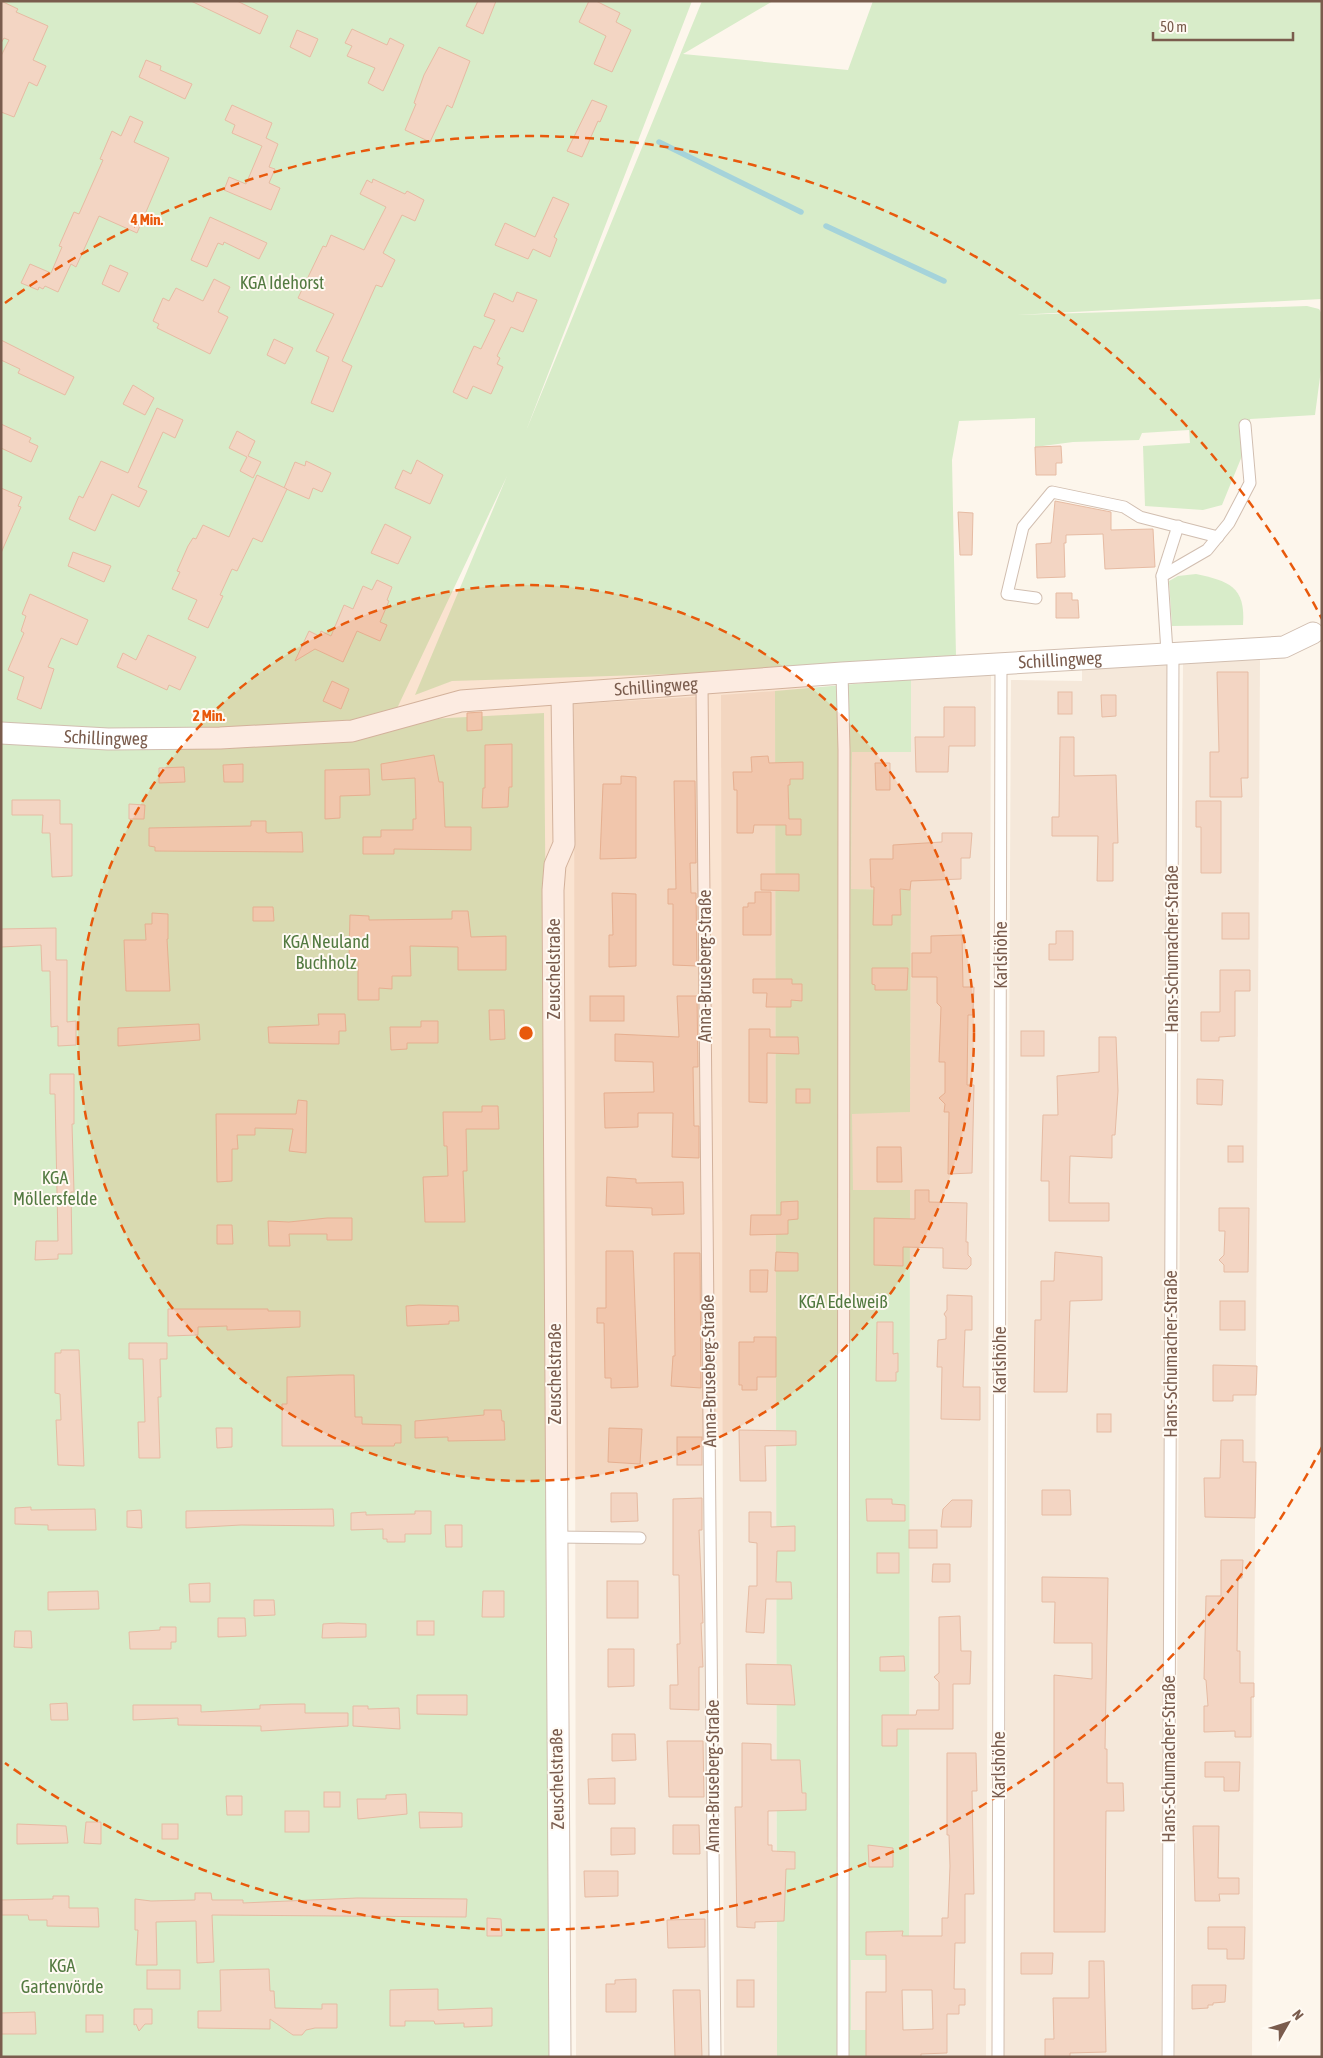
<svg xmlns="http://www.w3.org/2000/svg" width="1323" height="2058" font-family="'Asap Condensed',sans-serif">
<style>
.residential{fill:#f5e8da}
.green{fill:#d8ecc9}
.lines{fill:none;stroke-linecap:round;stroke-linejoin:round}
.stream{stroke:#a5d3da;stroke-width:5.5}
.building{fill:#f3d5c3;stroke:#e6bba3;fill-rule:evenodd}
.service-casing{stroke:#d1beb0;stroke-width:13}
.minor-casing{stroke:#d1beb0;stroke-width:23}
.service{stroke:#fff;stroke-width:11}
.minor{stroke:#fff;stroke-width:21}
.ring{fill:none;stroke:#e8590c;stroke-width:2.5;stroke-dasharray:9 6}
.labels{text-anchor:middle;stroke-width:4;stroke-linejoin:round;paint-order:stroke}
.park-label{font-size:18px;fill:#537a41;stroke:#fffaf3}
.street-label{font-size:18px;fill:#7a5c4d;stroke:#fffaf3}
.centre{fill:#e8590c;stroke:#fffaf3;stroke-width:2.5}
.ring-label{font-size:15px;text-anchor:middle;font-weight:bold;fill:#e8590c;stroke:#fffaf3;stroke-width:4;stroke-linejoin:round;paint-order:stroke}
</style>
<rect width="100%" height="100%" fill="#fdf6ec"/>
<!-- residential -->
<g class="residential">
<path d="M1260,660L1252,2057H1175L1183,662Z"/>
<path d="M1169,662L1161,2057H1004L1011,680L1082,681V667Z"/>
<path d="M991,673L986,2057H909L851,2030V1960H909L910,1190H852V1113L910,1112L911,890L851,889L852,752H910L911,679Z"/>
<path d="M775,691L777,2057H724L721,695Z"/>
<path d="M708,696L710,2057H576L574,704Z"/>
</g>
<!-- green -->
<g class="green">
<path d="M1,1H692L526,431L702,1H773L683,54L848,70L873,1H1322V299L1015,315L1307,306L1319,309L1322,314V362L1315,415L1250,419L1251,429L1240,430L1242,456L1222,505L1203,510L1145,506L1143,446L1190,443L1189,430L1142,433L1139,440L1073,442L1035,447V418L959,421L952,460L956,656L705,673L452,681L415,695L507,476L391,721L544,713L551,1545L552,2057H1Z"/>
<path d="M1196,574C1228,581 1246,586 1243,625L1172,626L1169,581L1178,576Z"/>
<path d="M911,679V752H852L851,889L911,890L910,1112L852,1114L853,1190H910L909,1960H851V2030H909V2057H777L775,691Z"/>
</g>
<g class="lines">
<!-- stream -->
<g class="stream">
<path d="M659,142L801,212"/>
<path d="M826,226L944,281"/>
</g>
</g>
<!-- building -->
<g class="building">
<path d="M1,1L18,9L16,12L48,26L33,60L46,66L37,86L29,82L14,117L1,112V56L9,40L4,38L1,43Z"/>
<path d="M191,1H237L268,16L260,34Z"/>
<path d="M478,1H496L483,34L466,26Z"/>
<path d="M589,1H596L620,13L616,22L631,30L612,72L594,64L606,36L579,22Z"/>
<path d="M352,29L387,45L390,38L404,45L383,91L368,83L375,68L347,56L352,46L345,43Z"/>
<path d="M297,30L318,39L310,57L290,47Z"/>
<path d="M439,47L470,61L452,108L447,105L430,142L405,130L416,104L414,103L424,75Z"/>
<path d="M146,60L161,66L160,70L192,84L185,99L139,77Z"/>
<path d="M592,100L607,106L600,122L598,121L582,157L567,151Z"/>
<path d="M232,105L272,123L266,138L278,144L269,167L275,169L269,183L280,188L271,210L224,190L229,177L246,184L262,146L232,133L235,125L225,120Z"/>
<path d="M130,116L143,122L134,142L169,158L137,233L99,216L76,267L71,264L58,292L45,286L43,289L39,287L38,290L21,283L30,264L51,273L62,247L59,246L74,212L79,214L103,160L100,159L112,131L121,136Z"/>
<path d="M373,179L405,194L407,191L424,200L415,221L402,215L383,253L395,260L382,287L376,285L342,361L352,366L333,412L311,403L329,357L316,351L334,314L298,298L323,246L326,247L331,235L364,250L386,207L360,194L367,180L372,183Z"/>
<path d="M553,197L569,204L554,237L557,239L550,257L533,249L528,259L495,245L505,223L535,237Z"/>
<path d="M210,217L267,243L259,259L224,242L223,245L218,243L207,267L191,260Z"/>
<path d="M110,265L128,273L119,292L102,284Z"/>
<path d="M214,279L230,287L218,312L228,317L210,354L157,328L159,324L153,321L163,298L169,301L176,288L203,301Z"/>
<path d="M517,292L537,300L523,332L511,327L497,356L500,358L497,364L503,367L491,394L473,386L467,399L453,392L474,346L481,349L495,320L484,316L494,293L513,302Z"/>
<path d="M274,339L293,348L285,364L267,355Z"/>
<path d="M1,340L74,377L65,395L18,373L20,369L1,360Z"/>
<path d="M133,385L154,398L145,415L123,404Z"/>
<path d="M157,408L183,420L175,438L163,432L138,487L147,491L139,507L112,494L95,531L69,519L79,496L83,498L101,461L128,473Z"/>
<path d="M1,424L31,438L29,442L38,446L31,462L1,448Z"/>
<path d="M237,431L255,441L248,456L261,462L253,478L240,471L247,457L229,448Z"/>
<path d="M1061,446L1062,463H1056V475H1036L1035,447Z"/>
<path d="M417,460L443,475L430,504L395,488L403,470L411,474Z"/>
<path d="M306,461L331,473L322,492L313,488L309,499L284,488L295,462L305,466Z"/>
<path d="M257,475L287,489L262,542L253,538L237,571L232,569L220,595L223,596L208,628L188,619L197,600L172,589L180,572L177,571L188,546L193,538L196,539L203,525L229,537Z"/>
<path d="M1,488L22,497L18,506L21,507L1,553Z"/>
<path d="M1055,501L1111,512V530L1153,529L1155,567L1105,569L1103,534L1066,535V543H1064L1065,577L1037,578L1036,544L1051,543Z"/>
<path d="M958,512L973,513L972,555H960Z"/>
<path d="M385,524L411,537L398,564L371,553Z"/>
<path d="M73,552L111,566L104,582L68,566Z"/>
<path d="M377,580L392,587L387,600L389,601L380,622L387,625L380,641L357,631L343,662L315,649L295,661L309,631L319,636L321,631L331,636L344,605L353,609L363,586L372,590Z"/>
<path d="M1056,593H1072V600H1078L1079,618H1056Z"/>
<path d="M30,594L88,620L77,645L61,638L48,667L54,669L41,709L17,699L24,677L8,670L24,633L21,631L26,616L22,614Z"/>
<path d="M148,635L196,657L180,690L169,685L167,690L117,667L123,653L136,660Z"/>
<path d="M1217,672H1248V778H1241L1242,797H1210V752H1219Z"/>
<path d="M332,681L349,689L341,709L323,701Z"/>
<rect x="1058" y="692" width="14" height="22"/>
<path d="M1101,695H1116V716L1102,717Z"/>
<path d="M944,707H975V746H949L948,772H916L915,737H944Z"/>
<path d="M482,712V730L467,731V713Z"/>
<path d="M1060,737H1074V776L1116,775L1118,843H1113V881H1097L1098,836H1052V817H1059Z"/>
<path d="M512,744V787H509L508,807L482,808L483,788H485V745Z"/>
<path d="M434,755L439,782H443L445,827H471V850L394,849V854H363V837H381V830H413V819H416L415,778L382,780L381,764Z"/>
<path d="M768,756L769,763L803,762V779H790V785H788L789,819H801V835H786V825H754L753,833H737V790H734L733,772H752L751,757Z"/>
<path d="M875,763H890V790H876Z"/>
<path d="M243,764V782H224L223,765Z"/>
<path d="M184,767L185,782L159,783V768Z"/>
<path d="M369,769L370,795L340,796V818L325,819V770Z"/>
<path d="M621,776L636,777V858L600,859L603,784H621Z"/>
<path d="M674,781H695L696,863H690L691,893H696L697,966L673,965V904H668V889H676Z"/>
<path d="M12,800H60V824H72V876L52,877L50,833H42L43,815H12Z"/>
<path d="M1196,801H1221V873H1201V827H1196Z"/>
<path d="M129,804L145,805L144,819H129Z"/>
<path d="M251,821H266V832L268,833L302,832L303,852L155,851V847L149,846V828L251,826Z"/>
<path d="M942,833H972L970,858H961V879L911,881L910,890L900,889L901,915H892V925H873L874,887H871L870,859H893V845L942,842Z"/>
<path d="M761,874H799V891L761,890Z"/>
<path d="M755,892H771V935H743V907H748V903H755Z"/>
<path d="M612,893L636,894V966L609,967V935H613Z"/>
<path d="M253,907H273L274,921H253Z"/>
<path d="M452,911H468L471,937L506,936V970H458V947L410,946L411,976H392V989L379,988V1000H358V960H349L350,915L369,916V920L452,919Z"/>
<path d="M152,913L168,914V939H167L170,991H126L124,940H146L145,924H152Z"/>
<rect x="1222" y="913" width="27" height="26"/>
<path d="M56,928V960H67V1022L76,1021V1045L58,1046V1026L51,1027L50,971H42L41,945L1,947V929Z"/>
<path d="M1056,931H1073V960H1049V944H1056Z"/>
<path d="M962,935L963,987H974L973,1015H968L967,1085H974L972,1173L948,1174L949,1112H944L945,1104L939,1098L945,1093V1062H939L941,1007L937,1003V977H912V953H931V936Z"/>
<path d="M872,968H908L907,990H875V985L872,984Z"/>
<path d="M1220,970H1250V991H1235V1036L1219,1037V1041H1201V1012H1220Z"/>
<path d="M753,979H792V984H802V1001L791,1000V1007H766L767,993H753Z"/>
<rect x="590" y="996" width="34" height="25"/>
<path d="M677,996H697L698,1067H693L694,1126H699V1158L672,1157L673,1113H638V1127L605,1128L604,1093L654,1092L653,1062L615,1061V1034L679,1037Z"/>
<path d="M489,1010H504L505,1039L490,1040Z"/>
<path d="M318,1014H345L346,1031H339V1044L269,1043L268,1027L319,1025Z"/>
<path d="M421,1021H438V1043H407V1049L391,1050L390,1027H421Z"/>
<path d="M199,1024L200,1040L118,1046V1028Z"/>
<path d="M749,1029H770V1037H798L799,1054L767,1053V1103L749,1102Z"/>
<rect x="1021" y="1031" width="23" height="25"/>
<path d="M1099,1037H1116L1118,1091L1115,1135H1112V1158L1070,1156L1069,1203H1109V1221H1049V1181H1041L1043,1115H1058L1057,1076L1099,1072Z"/>
<path d="M50,1074H74V1124H72L74,1192H71L72,1254H58V1259L35,1260L36,1241H58L55,1094H50Z"/>
<path d="M1197,1079L1223,1080L1222,1105L1197,1104Z"/>
<rect x="796" y="1089" width="14" height="14"/>
<path d="M298,1100L307,1101L306,1153L289,1151L293,1129L255,1128V1135H237L238,1149H232V1181L217,1182L216,1114H296Z"/>
<path d="M482,1106H498L499,1129H466L467,1171H463L465,1222H425L423,1177L448,1176L447,1146H444L443,1112H482Z"/>
<rect x="1228" y="1146" width="15" height="16"/>
<path d="M877,1147H901L902,1182H877Z"/>
<path d="M607,1177L636,1179V1183L683,1182L684,1214L652,1215V1208L606,1206Z"/>
<path d="M915,1190H929V1202L967,1203L966,1242H968V1255L971,1258V1265L967,1269L943,1268V1248L903,1247V1266L874,1265V1218L915,1219Z"/>
<path d="M798,1201V1219L788,1220V1234L750,1235L751,1215H781V1202Z"/>
<path d="M1219,1208H1249L1248,1272H1224V1265L1219,1260L1224,1255L1225,1231H1219Z"/>
<path d="M327,1218H352V1240H327V1234H289L290,1246H269L268,1221L289,1222Z"/>
<path d="M217,1225H232L233,1244H217Z"/>
<path d="M606,1251H633L638,1387L611,1388V1378H605L604,1323H597V1308H606Z"/>
<path d="M776,1252L798,1253V1271H775Z"/>
<path d="M1055,1252L1102,1257V1300L1070,1301L1067,1392H1034L1035,1320H1041V1281H1054Z"/>
<path d="M674,1253H700L701,1388L671,1386L673,1356H675Z"/>
<path d="M750,1270H768L767,1292H750Z"/>
<path d="M947,1295L972,1296V1330H965L963,1387H980V1420L941,1419L942,1367H937L938,1340L946,1339V1317L944,1314L947,1310Z"/>
<rect x="1220" y="1301" width="25" height="29"/>
<path d="M419,1305L458,1306L459,1321H449V1324L407,1326L406,1306Z"/>
<path d="M168,1309H268V1311H300V1327L227,1330V1326L198,1327V1335L168,1336Z"/>
<path d="M877,1322H893V1354L898,1353V1372H896V1381H876Z"/>
<path d="M754,1337H776V1377H757V1390H742V1385H739V1342H754Z"/>
<path d="M129,1343H167V1359H160L161,1397H158L160,1458H139L138,1422H145L143,1359H129Z"/>
<path d="M61,1350H79L84,1466L58,1465L56,1420H61L60,1394L55,1393V1353H61Z"/>
<path d="M1213,1365L1257,1366L1256,1395H1233V1401H1213Z"/>
<path d="M339,1375H354L355,1417H362V1424L401,1425V1443H395L394,1446H282V1404H287V1377Z"/>
<path d="M484,1410H501L502,1421H504L505,1440L448,1441V1437L415,1438V1421L484,1415Z"/>
<rect x="1097" y="1414" width="14" height="18"/>
<path d="M216,1428H232V1447L217,1448Z"/>
<path d="M609,1428L642,1429L640,1464L608,1462Z"/>
<path d="M739,1430L796,1431V1445L765,1446L766,1481H740Z"/>
<rect x="677" y="1437" width="25" height="28"/>
<path d="M1221,1440H1243V1462H1256L1255,1518L1205,1517L1204,1478H1220Z"/>
<path d="M1042,1490H1070L1071,1515H1042Z"/>
<path d="M611,1493H637L638,1521L611,1522Z"/>
<path d="M702,1498V1530H699L703,1623H701L703,1667H699V1710L670,1709V1685H678L677,1644H680L679,1575H673V1499Z"/>
<path d="M866,1499H892V1504L905,1505V1521H867Z"/>
<path d="M952,1500H972L971,1527H941L943,1509Z"/>
<path d="M31,1507V1510L95,1509L96,1530H48V1525L15,1524V1508Z"/>
<path d="M333,1509L334,1526L241,1525L186,1528V1511Z"/>
<path d="M141,1510L142,1528L127,1527V1511Z"/>
<path d="M415,1511H431V1534H405V1542H387V1539H383V1529L351,1530V1513L366,1512V1515L415,1514Z"/>
<path d="M749,1512H771V1527L795,1526V1551H777L776,1582H791L792,1599H766L764,1633L746,1632L749,1586H757V1543L749,1542Z"/>
<path d="M445,1525H462V1547H446Z"/>
<rect x="909" y="1530" width="28" height="18"/>
<rect x="877" y="1553" width="22" height="20"/>
<path d="M1221,1560H1243L1242,1578H1238L1237,1651H1240V1683H1254V1697H1251V1737H1235V1731L1204,1732V1706H1208L1206,1680L1204,1679L1206,1596H1221Z"/>
<path d="M933,1564H950V1582H932Z"/>
<path d="M1042,1577L1108,1578L1105,1749H1107V1783H1123L1124,1811H1106L1105,1932H1054V1675L1092,1679V1643H1054L1055,1602H1042Z"/>
<rect x="607" y="1581" width="31" height="37"/>
<path d="M210,1583V1602H190L189,1584Z"/>
<path d="M98,1591L99,1609L48,1610V1592Z"/>
<path d="M483,1591H504V1617H482Z"/>
<path d="M254,1600H274L275,1615L254,1616Z"/>
<path d="M960,1616L961,1651H971L970,1684H953V1729H897V1746H882V1715H916L917,1710H939V1682L934,1677L939,1673V1617Z"/>
<path d="M218,1618H245L246,1636L218,1637Z"/>
<rect x="417" y="1621" width="17" height="14"/>
<path d="M338,1623L366,1624V1637L322,1638L323,1624Z"/>
<path d="M160,1627H176V1642H171V1649H130L129,1632L160,1630Z"/>
<path d="M15,1631H31L32,1648L14,1647Z"/>
<path d="M608,1649H634V1686L608,1687Z"/>
<path d="M904,1656L905,1671H880V1657Z"/>
<path d="M746,1664L791,1665L795,1705L747,1704Z"/>
<path d="M417,1695H467V1715L417,1714Z"/>
<path d="M67,1703L68,1720H51L50,1704Z"/>
<path d="M291,1704H305V1713H348V1726L261,1731V1726L178,1725V1718L133,1720V1705H201V1712L260,1709V1705Z"/>
<path d="M353,1706H368V1709L399,1708L400,1729L353,1726Z"/>
<path d="M612,1734H635L636,1760L612,1761Z"/>
<path d="M667,1741H703L704,1797H669Z"/>
<path d="M742,1743L771,1744V1760H800L802,1793H806V1810L768,1811V1845H772V1851L795,1852V1869H786L784,1921L755,1922V1928L737,1927L735,1807H742Z"/>
<path d="M947,1753H976L977,1791H972L974,1894H965V1943H955L954,1989H965V2005H959V2014H947V2053L921,2054V2057H866V1992H886V1955H866V1932L903,1931L902,1936H942V1918H948L950,1866L949,1835H947ZM902,1990H932L933,2029L903,2030Z"/>
<path d="M1205,1762H1240L1239,1791H1224V1777H1205Z"/>
<path d="M615,1778V1804H589L588,1779Z"/>
<rect x="324" y="1792" width="16" height="15"/>
<path d="M406,1794L407,1814L358,1819L357,1799H386V1795Z"/>
<path d="M226,1796H242V1815H227Z"/>
<rect x="285" y="1811" width="24" height="21"/>
<path d="M419,1812L462,1813V1827L420,1828Z"/>
<path d="M86,1822H101V1844L84,1843Z"/>
<path d="M17,1824L66,1826L68,1843L17,1844Z"/>
<rect x="162" y="1824" width="16" height="15"/>
<path d="M673,1825H699L700,1854H673Z"/>
<path d="M1193,1826H1219L1218,1878H1239V1894H1219L1220,1901H1195Z"/>
<path d="M611,1828H635V1854L611,1855Z"/>
<path d="M868,1845L893,1848V1867H869Z"/>
<path d="M584,1871H618V1896L585,1897Z"/>
<path d="M195,1893H211L212,1900H243V1903L357,1898L467,1899L466,1917L212,1915L214,1962L197,1963L196,1921L156,1922L157,1965H136L138,1930H135V1899L151,1901L195,1900Z"/>
<path d="M53,1896H69V1908H98L99,1927L47,1926V1920H29L28,1915H1V1900L53,1899Z"/>
<path d="M487,1918L501,1919L502,1936H487Z"/>
<path d="M705,1919V1947L668,1948L667,1920Z"/>
<path d="M1208,1927H1245L1244,1959H1227V1949H1208Z"/>
<path d="M1021,1953H1053L1052,1974H1021Z"/>
<path d="M1089,1961H1104L1106,2052L1070,2053V2057H1045V2039H1054L1053,1998H1089Z"/>
<path d="M269,1969L270,1991H274L275,2008L322,2009V2004H337V2028H315L306,2030L302,2035H293L270,2019V2029L198,2028V2011H221L220,1970Z"/>
<rect x="147" y="1970" width="33" height="19"/>
<path d="M636,1979V2012H606V1984H615V1980Z"/>
<rect x="737" y="1980" width="17" height="27"/>
<path d="M1192,1985H1226L1225,2002L1213,2003V2005H1208V2008L1192,2009Z"/>
<path d="M438,1989V2010L492,2008V2026L464,2027V2023L435,2024L434,2021H405V2026H390V1990Z"/>
<path d="M673,1990H700L702,2057H675Z"/>
<path d="M134,2009H152V2024H145L139,2031L136,2024L134,2025Z"/>
<path d="M35,2012L36,2034H1V2013Z"/>
<rect x="86" y="2015" width="17" height="17"/>
</g>
<g class="lines">
<defs>
<g id="service">
<path d="M1162,576L1178,526"/>
<path d="M1036,598L1007,594L1023,527L1052,492L1124,507L1140,517L1218,537"/>
<path d="M1167,652L1162,576L1207,550L1229,523L1250,483L1245,425"/>
<path d="M842,673L844,750L843,2057"/>
<path d="M702,685L715,2057"/>
<path d="M555,1537L640,1538"/>
<path d="M998,2057L1001,663"/>
<path d="M1168,2057L1173,652"/>
</g>
<g id="minor">
<path id="s1" d="M1,733L108,739L220,738L352,731L461,701L842,673L1284,647L1313,633"/>
<path d="M560,2057L553,890L555,865L564,844L562,694"/>
</g>
</defs>
<!-- service casing -->
<use href="#service" class="service-casing"/>
<!-- minor casing -->
<use href="#minor" class="minor-casing"/>
<!-- service -->
<use href="#service" class="service"/>
<!-- minor -->
<use href="#minor" class="minor"/>
</g>
<!-- distance rings -->
<circle cx="526" cy="1033" r="448" fill="#e8590c" fill-opacity=".12"/>
<g class="ring">
<circle cx="526" cy="1033" r="448"/>
<path d="M1322 1447A897 897 0 0 1 5 1763M5 303A897 897 0 0 1 1322 619"/>
</g>
<g class="labels">
<!-- park labels -->
<g class="park-label">
<text x="282" y="289">KGA Idehorst</text>
<text x="326" y="948">KGA Neuland<tspan x="326" dy="21">Buchholz</tspan></text>
<text x="55" y="1184">KGA<tspan x="55" dy="21">Möllersfelde</tspan></text>
<text x="843" y="1308">KGA Edelweiß</text>
<text x="62" y="1972">KGA<tspan x="62" dy="21">Gartenvörde</tspan></text>
</g>
<!-- street labels -->
<g class="street-label">
<text dy="6" stroke="none"><textPath href="#s1" startOffset="1065">Schillingweg</textPath></text>
<text dy="6" stroke="none"><textPath href="#s1" startOffset="660">Schillingweg</textPath></text>
<text dy="6" stroke="none"><textPath href="#s1" startOffset="105">Schillingweg</textPath></text>
<text transform="translate(1172 949) rotate(-90)" y="6">Hans-Schumacher-Straße</text>
<text transform="translate(1001 955) rotate(-90)" y="6">Karlshöhe</text>
<text transform="translate(705 966) rotate(-90)" y="6">Anna-Bruseberg-Straße</text>
<text transform="translate(554 969) rotate(-90)" y="6">Zeuschelstraße</text>
<text transform="translate(1171 1354) rotate(-90)" y="6">Hans-Schumacher-Straße</text>
<text transform="translate(1000 1360) rotate(-90)" y="6">Karlshöhe</text>
<text transform="translate(709 1371) rotate(-91)" y="6">Anna-Bruseberg-Straße</text>
<text transform="translate(555 1374) rotate(-90)" y="6">Zeuschelstraße</text>
<text transform="translate(1169 1759) rotate(-90)" y="6">Hans-Schumacher-Straße</text>
<text transform="translate(999 1765) rotate(-90)" y="6">Karlshöhe</text>
<text transform="translate(713 1776) rotate(-90)" y="6">Anna-Bruseberg-Straße</text>
<text transform="translate(557 1779) rotate(-91)" y="6">Zeuschelstraße</text>
</g>
</g>
<circle cx="526" cy="1033" r="8" class="centre"/>
<g class="ring-label">
<text x="147" y="225">4 Min.</text>
<text x="209" y="721">2 Min.</text>
</g>
<!-- border -->
<rect width="1323" height="2058" fill="none" stroke="#7a5c4d" stroke-width="5"/>
<!-- north arrow -->
<g transform="translate(1288 2023) rotate(51)" stroke="#fffaf3" stroke-width="4" paint-order="stroke">
<path d="M0-4L9 19L0 12L-9 19Z" fill="#7a5c4d"/>
<text y="-8" font-size="14" font-weight="bold" text-anchor="middle" fill="#7a5c4d">N</text>
</g>
<!-- scale -->
<path d="M1153 32v8h140v-8" fill="none" stroke="#7a5c4d" stroke-width="2.5"/>
<text x="1160" y="32" font-size="15" fill="#7a5c4d" stroke="#fffaf3" stroke-width="4" paint-order="stroke">50 m</text>
</svg>
